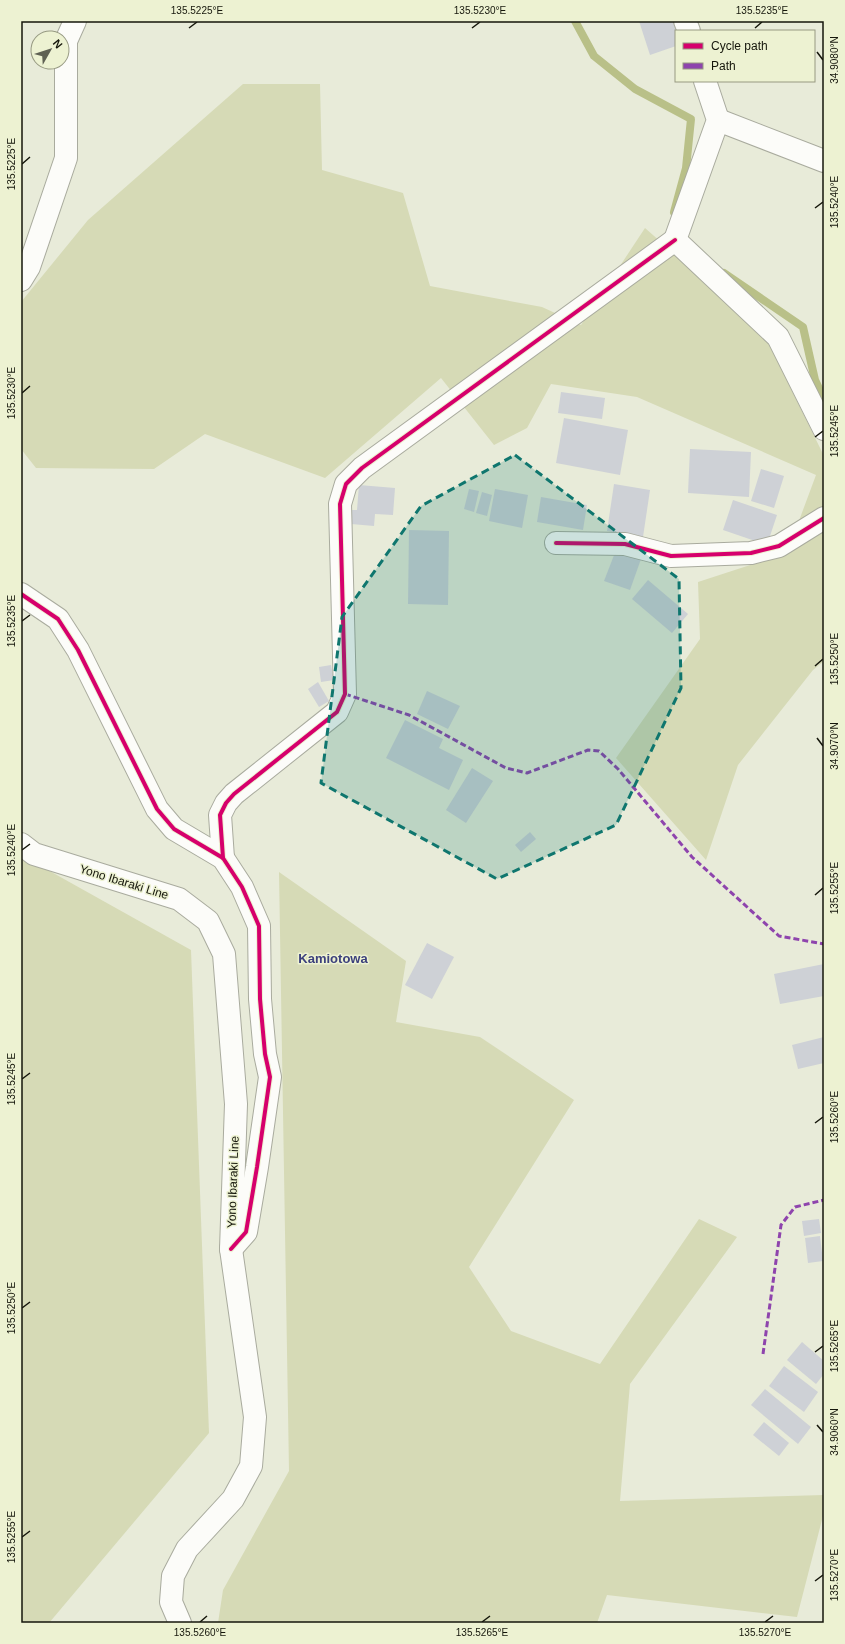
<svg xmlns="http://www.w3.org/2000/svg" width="845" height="1644" font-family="Arial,sans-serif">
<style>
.green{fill:#d6dab6}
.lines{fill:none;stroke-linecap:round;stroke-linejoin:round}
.stream{stroke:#b9c088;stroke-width:8}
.building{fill:#ced1d6}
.street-casing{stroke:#a9ab9e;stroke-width:24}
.secondary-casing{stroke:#a9ab9e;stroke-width:24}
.street{stroke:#fcfcf9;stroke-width:22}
.secondary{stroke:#fcfcf9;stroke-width:22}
.quiet{stroke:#8e44ad;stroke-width:3;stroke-dasharray:6 3;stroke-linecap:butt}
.cycleway-casing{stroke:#edf2d2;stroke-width:6}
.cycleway{stroke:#d6006c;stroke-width:4}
.marked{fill:#0f766e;fill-opacity:0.2;stroke:#0f766e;stroke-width:3;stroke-dasharray:8 5;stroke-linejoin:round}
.ticks{fill:none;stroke:#15160b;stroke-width:1.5}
.labels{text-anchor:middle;stroke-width:3;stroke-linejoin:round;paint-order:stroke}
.street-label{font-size:12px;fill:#15160b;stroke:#edf2d2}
.neighbourhood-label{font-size:13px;font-weight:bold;fill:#3c407c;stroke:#edf2d2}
.neatline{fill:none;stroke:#15160b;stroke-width:1.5}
.ticks-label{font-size:10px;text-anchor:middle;fill:#15160b}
</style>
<rect width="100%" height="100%" fill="#e8ebd9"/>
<!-- green -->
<g class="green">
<path d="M243,84H320L322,170L403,193L430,286L542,307L581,325L645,228L763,332L824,456V661L813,670L738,765L706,860L616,758L700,639L698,582L787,553L816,475L637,397L551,384L527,428L494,445L441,378L325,478L205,434L154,469L36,468L21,449V302L88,220Z"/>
<path d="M21,855L191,950L209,1433L49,1623H21Z"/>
<path d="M279,872L406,961L396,1022L480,1037L574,1100L469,1267L511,1331L600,1364L699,1219L737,1237L630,1384L620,1501L824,1495V1512L797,1617L607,1595L597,1623H218L223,1590L289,1471Z"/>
</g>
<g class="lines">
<!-- stream -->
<g class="stream">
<path d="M575,21L594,56L635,89L691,119L686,168L674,212"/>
<path d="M724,273L803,327L815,380L824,399"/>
</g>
</g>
<!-- building -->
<g class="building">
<path d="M639,21H673L676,31V46L650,55Z"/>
<path d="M561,392L605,398L602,419L558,413Z"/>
<path d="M564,418L628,430L620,475L556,463Z"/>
<path d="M690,449L751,452L749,497L688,493Z"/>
<path d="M761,469L784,476L774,508L751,501Z"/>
<path d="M614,484L650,490L643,537L607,531Z"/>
<path d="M359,485L395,488L393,515L375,514L374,526L351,524L352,510H357Z"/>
<path d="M469,489L479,491L474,512L464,509Z"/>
<path d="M495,489L528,495L522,528L489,521Z"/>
<path d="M482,492L492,495L487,516L476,513Z"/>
<path d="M541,497L587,505L583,530L537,522Z"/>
<path d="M733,500L777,515L767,545L723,530Z"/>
<path d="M409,530L449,531L448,605L408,604Z"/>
<path d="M616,550L641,559L630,590L604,581Z"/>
<path d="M648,580L688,614L672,633L632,599Z"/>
<path d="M331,665L334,680L321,682L319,667Z"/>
<path d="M318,682L329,701L319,707L308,689Z"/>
<path d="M427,691L460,706L448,729L417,714Z"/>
<path d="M405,720L443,739L439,748L463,760L449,790L386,758Z"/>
<path d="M472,768L493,781L466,823L446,810Z"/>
<path d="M530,832L536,839L521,852L515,845Z"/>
<path d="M427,943L454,957L432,999L405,985Z"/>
<path d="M824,964V996L780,1004L774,974Z"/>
<path d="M824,1037V1063L798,1069L792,1045Z"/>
<path d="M819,1219L821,1233L804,1236L802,1221Z"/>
<path d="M820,1236L823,1261L808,1263L805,1238Z"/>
<path d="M802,1342L824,1361V1374L816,1384L787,1360Z"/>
<path d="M784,1366L818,1392L804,1412L769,1386Z"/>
<path d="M765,1389L811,1427L798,1444L751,1405Z"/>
<path d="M764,1422L789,1443L779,1456L753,1435Z"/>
</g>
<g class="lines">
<defs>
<g id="street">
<path d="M685,21L689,31"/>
<path d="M705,81L718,120L675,240L778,337L824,429"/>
<path d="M718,120L824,161"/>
<path d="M21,280L29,267L66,158V41L75,21"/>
<path d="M556,543L625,544L671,556L751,553L779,546L824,518"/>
<path d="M21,594L58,619L78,650L157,809L174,829L223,858L242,887L259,926L260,999L265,1054L270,1077L257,1167L246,1232L231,1249"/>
<path d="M223,858L220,815L226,803L234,794L337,712L345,694L340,504L346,484L362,468L675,240"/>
</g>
<path id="secondary" d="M21,844L34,854L179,899L208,921L224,954L236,1104L231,1249L255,1417L251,1466L233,1499L187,1549L173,1576L171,1602L180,1623"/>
</defs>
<!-- street casing -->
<use href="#street" class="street-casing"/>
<!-- secondary casing -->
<use href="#secondary" class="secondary-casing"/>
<!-- street -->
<use href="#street" class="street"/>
<!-- secondary -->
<use href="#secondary" class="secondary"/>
<!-- quiet -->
<g class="quiet">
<path d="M345,694L409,715L506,768L527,773L588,750L599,751L618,769L692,857L779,936L824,944"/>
<path d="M763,1354L781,1225L795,1207L824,1200"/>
</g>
<defs>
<g id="cycleway">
<path d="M556,543L625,544L671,556L751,553L779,546L824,518"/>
<path d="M21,594L58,619L78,650L157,809L174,829L223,858L242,887L259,926L260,999L265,1054L270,1077L257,1167L246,1232L231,1249"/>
<path d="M223,858L220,815L226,803L234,794L337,712L345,694L340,504L346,484L362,468L675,240"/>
</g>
</defs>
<!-- cycleway casing -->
<use href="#cycleway" class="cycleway-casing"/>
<!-- cycleway -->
<use href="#cycleway" class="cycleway"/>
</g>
<!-- marked area -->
<path class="marked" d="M515,455L679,579L681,688L616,825L497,879L321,783L342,617L421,506Z"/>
<!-- ticks -->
<path class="ticks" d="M189,28L197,22M472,28L480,22M755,28L762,22M817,52L823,60M22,164L30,157M815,208L823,202M22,393L30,386M815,437L823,431M22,621L30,615M815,666L823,659M817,738L823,746M22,850L30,844M815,895L823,888M22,1079L30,1073M815,1123L823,1117M22,1308L30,1302M815,1352L823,1346M817,1425L823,1432M22,1537L30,1531M815,1581L823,1575M200,1622L207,1616M482,1622L490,1616M765,1622L773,1616"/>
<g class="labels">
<!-- street labels -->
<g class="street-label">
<text transform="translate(124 882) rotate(17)" y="4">Yono Ibaraki Line</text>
<text transform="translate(233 1182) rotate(-88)" y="4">Yono Ibaraki Line</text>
</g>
<!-- neighbourhood labels -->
<g class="neighbourhood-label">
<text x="333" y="963">Kamiotowa</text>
</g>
</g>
<!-- border -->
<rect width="845" height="1644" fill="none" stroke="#edf2d2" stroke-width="44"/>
<!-- legend -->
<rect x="675" y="30" width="140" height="52" fill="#edf2d2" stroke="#979a82"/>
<rect x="683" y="43" width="20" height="6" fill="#d6006c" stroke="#979a82"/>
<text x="711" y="50" font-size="12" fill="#15160b">Cycle path</text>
<rect x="683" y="63" width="20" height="6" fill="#8e44ad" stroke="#979a82"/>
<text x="711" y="70" font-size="12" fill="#15160b">Path</text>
<!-- north arrow -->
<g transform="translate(50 50) rotate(51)"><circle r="19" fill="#edf2d2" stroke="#979a82"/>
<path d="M0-3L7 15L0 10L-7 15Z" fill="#5f6153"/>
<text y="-6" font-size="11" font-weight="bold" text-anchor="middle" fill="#15160b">N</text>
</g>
<rect x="22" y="22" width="801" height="1600" class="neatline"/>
<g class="ticks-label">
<text x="197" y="14">135.5225°E</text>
<text x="480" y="14">135.5230°E</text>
<text x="762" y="14">135.5235°E</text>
<text transform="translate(834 60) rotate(-90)" y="4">34.9080°N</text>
<text transform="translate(11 164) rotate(-90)" y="4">135.5225°E</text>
<text transform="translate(834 202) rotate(-90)" y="4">135.5240°E</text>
<text transform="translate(11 393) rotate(-90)" y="4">135.5230°E</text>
<text transform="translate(834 431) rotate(-90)" y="4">135.5245°E</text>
<text transform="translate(11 621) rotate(-90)" y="4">135.5235°E</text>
<text transform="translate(834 659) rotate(-90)" y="4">135.5250°E</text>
<text transform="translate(834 746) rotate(-90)" y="4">34.9070°N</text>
<text transform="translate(11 850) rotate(-90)" y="4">135.5240°E</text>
<text transform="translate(834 888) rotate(-90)" y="4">135.5255°E</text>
<text transform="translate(11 1079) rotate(-90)" y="4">135.5245°E</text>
<text transform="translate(834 1117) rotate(-90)" y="4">135.5260°E</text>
<text transform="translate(11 1308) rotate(-90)" y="4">135.5250°E</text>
<text transform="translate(834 1346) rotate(-90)" y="4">135.5265°E</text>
<text transform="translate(834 1432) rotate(-90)" y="4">34.9060°N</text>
<text transform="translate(11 1537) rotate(-90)" y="4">135.5255°E</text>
<text transform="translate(834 1575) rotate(-90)" y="4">135.5270°E</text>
<text x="200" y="1636">135.5260°E</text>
<text x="482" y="1636">135.5265°E</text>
<text x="765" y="1636">135.5270°E</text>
</g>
</svg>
